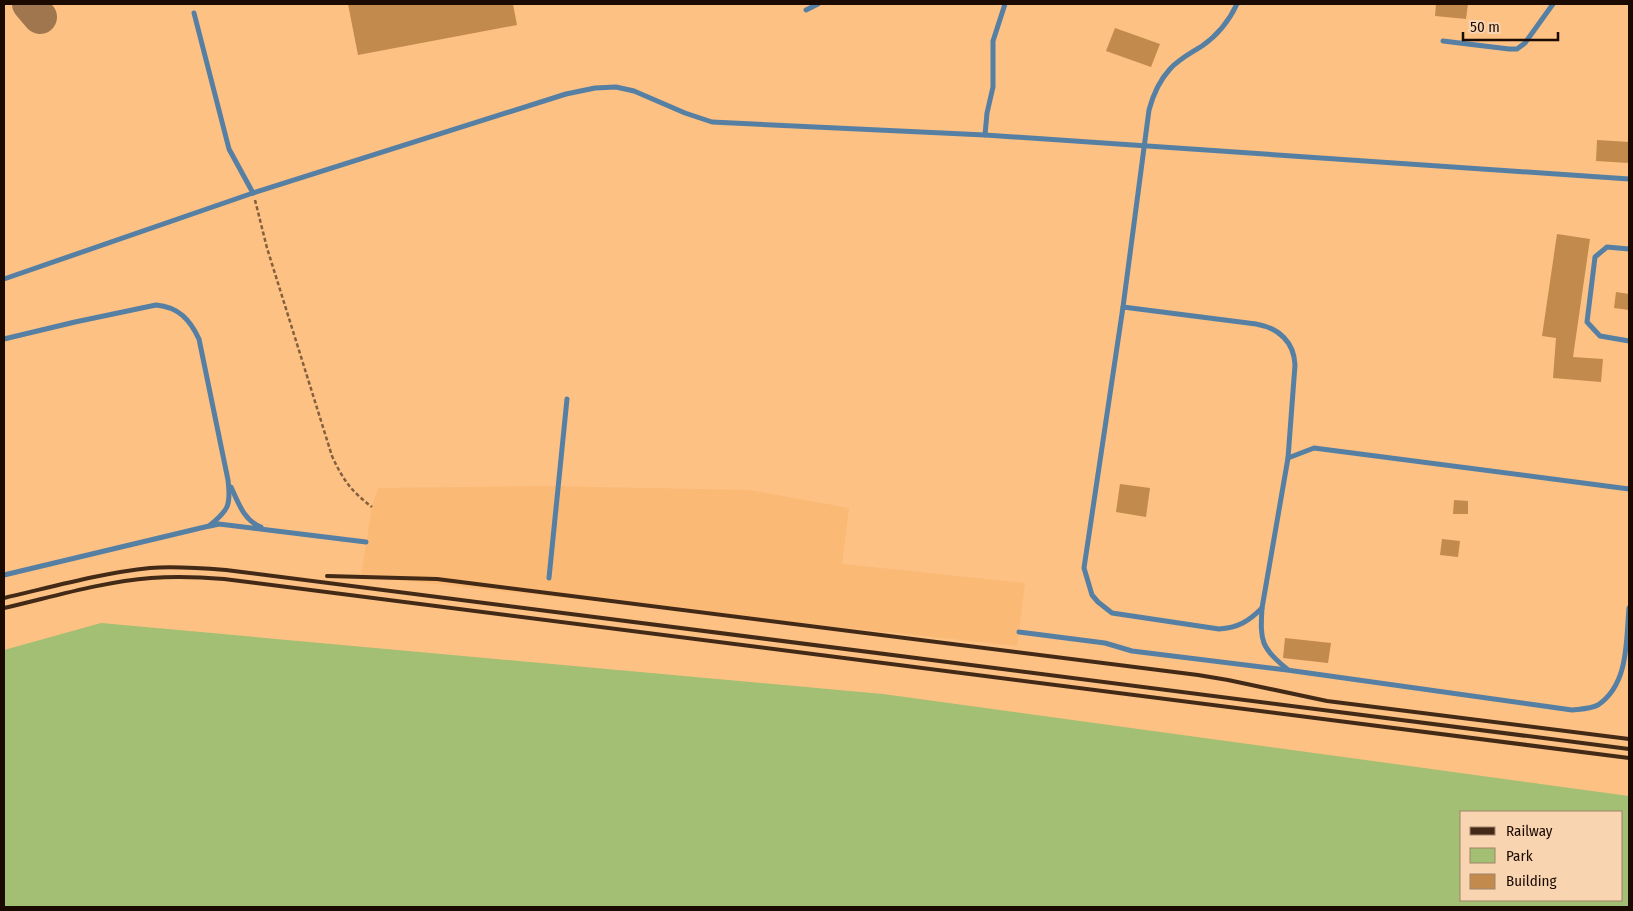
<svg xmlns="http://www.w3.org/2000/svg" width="1633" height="911" font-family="'Fira Sans Condensed',sans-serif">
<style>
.built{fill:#fab975}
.green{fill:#a2bf73;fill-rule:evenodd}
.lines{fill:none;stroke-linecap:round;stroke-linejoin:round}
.taxiway{stroke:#a0764e;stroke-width:34}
.building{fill:#c28a4d}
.path{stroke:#845f3d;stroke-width:2.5;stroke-dasharray:4 2.5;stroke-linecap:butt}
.service{stroke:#567fa4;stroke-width:5}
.rail{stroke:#422a17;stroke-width:4}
</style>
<rect width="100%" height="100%" fill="#fdc184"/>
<!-- built -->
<path class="built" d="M542,486L750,490L849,508L842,564L1025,583L1017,646L361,576L372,507L378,488Z"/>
<!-- green -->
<path class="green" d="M101,623L883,694L1629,796V907H4V650ZM1462,812H1622V900H1462Z"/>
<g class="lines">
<!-- taxiway -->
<path class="taxiway" d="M29,4L40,17"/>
</g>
<!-- building -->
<g class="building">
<path d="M348,4H513L517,25L358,55Z"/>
<path d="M1436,4H1468L1466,19L1435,16Z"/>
<path d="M1115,28L1160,44L1151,67L1106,51Z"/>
<path d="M1597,140L1629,142V163L1596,161Z"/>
<path d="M1557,234L1590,239L1573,357L1603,359L1601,382L1553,378L1556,338L1542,336Z"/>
<path d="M1616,292L1629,294V310L1614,308Z"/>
<path d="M1120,484L1150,488L1146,517L1116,512Z"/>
<path d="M1454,500L1468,501V514H1453Z"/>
<path d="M1442,539L1460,541L1458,557L1440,555Z"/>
<path d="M1285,638L1331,643L1328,663L1283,658Z"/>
</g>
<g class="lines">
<!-- path -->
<path class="path" d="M255,200L267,248L332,456C343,480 351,491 372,507"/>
<!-- service -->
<g class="service">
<path d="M1237,4C1229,21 1218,35 1202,46C1191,53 1179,59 1170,69C1159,81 1153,95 1149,110L1123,307L1084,568L1092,595L1098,602L1112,613L1219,629C1238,628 1249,621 1262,608"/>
<path d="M806,10L818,4"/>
<path d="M194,13L229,149L253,193"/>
<path d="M1443,41L1509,49H1517L1525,43L1553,4"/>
<path d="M985,135L987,113L993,87V41L1005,4"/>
<path d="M1629,249L1607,247L1595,257L1587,322L1600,336L1629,341"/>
<path d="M4,279L253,193L566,94L595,88L616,87L634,91L685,113L712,122L985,135L1629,179"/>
<path d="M1123,307L1256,324C1279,328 1294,342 1295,365L1288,458"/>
<path d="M4,339L75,322L156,305C179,307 190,320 199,339L228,480C231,505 229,510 209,526L4,575"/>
<path d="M231,487C238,502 244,521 261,527"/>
<path d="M210,526L219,524L366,542"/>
<path d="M549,578L567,399"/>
<path d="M1019,632L1105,643L1132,651L1287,670L1572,710C1580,709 1591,709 1598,705C1629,684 1626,641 1629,608"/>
<path d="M1287,669C1261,648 1260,641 1262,608L1288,458L1314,448L1629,489"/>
</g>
<!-- rail -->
<g class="rail">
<path d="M327,576L437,579L500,587L1198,675L1228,680L1327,701L1629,739"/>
<path d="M4,598C52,587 101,573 150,568C176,566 201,568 226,570L1629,749"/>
<path d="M4,608C52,597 101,582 151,578C176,576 200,577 224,579L1629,758"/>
</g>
</g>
<!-- border -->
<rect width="1633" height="911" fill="none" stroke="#1a0a00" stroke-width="10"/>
<!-- legend -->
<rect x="1460" y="811" width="162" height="90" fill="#f9d4b1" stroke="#a0836a"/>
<rect x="1470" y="827" width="25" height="8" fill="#422a17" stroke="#a0836a"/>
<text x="1506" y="836" font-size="15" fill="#1a0a00">Railway</text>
<rect x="1470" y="848" width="25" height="15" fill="#a2bf73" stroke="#a0836a"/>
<text x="1506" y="861" font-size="15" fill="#1a0a00">Park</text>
<rect x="1470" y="874" width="25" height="15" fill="#c28a4d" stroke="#a0836a"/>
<text x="1506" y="886" font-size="15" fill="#1a0a00">Building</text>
<!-- scale -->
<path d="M1463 32v8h95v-8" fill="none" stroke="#1a0a00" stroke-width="2.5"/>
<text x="1470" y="32" font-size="15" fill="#1a0a00" stroke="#f9d4b1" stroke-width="4" paint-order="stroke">50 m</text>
</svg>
